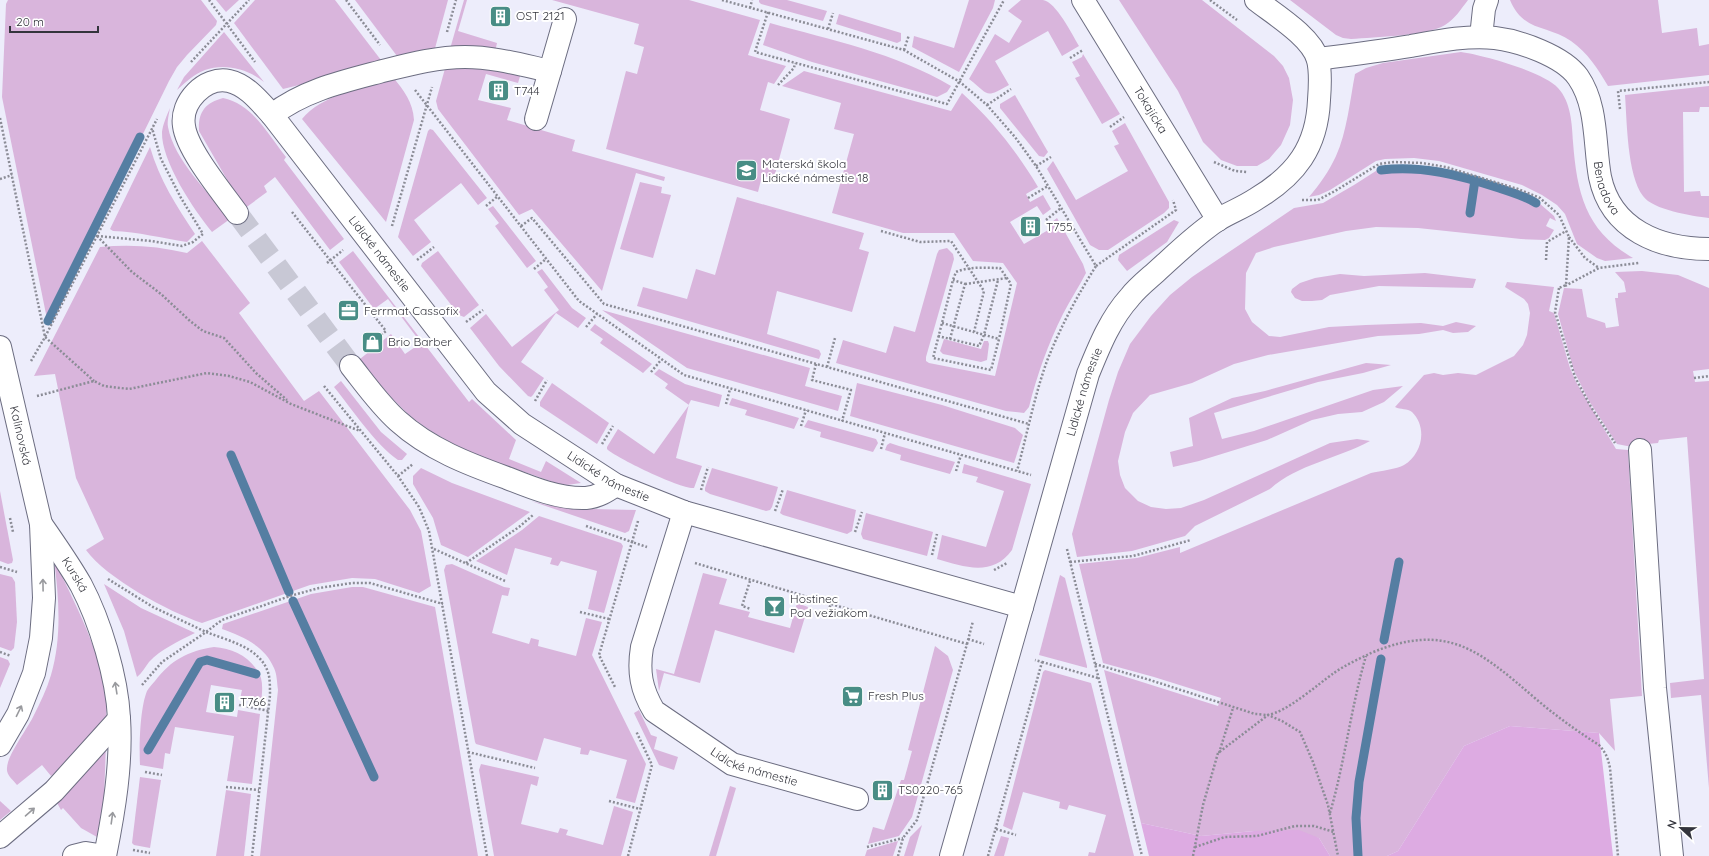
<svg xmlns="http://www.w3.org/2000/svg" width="1709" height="856" font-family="Quicksand,sans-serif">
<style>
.green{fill:#d9b5dc}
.forest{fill:#ddabe2}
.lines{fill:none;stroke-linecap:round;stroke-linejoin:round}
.stream{stroke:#557ea2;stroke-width:9}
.minor-tunnel{stroke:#c8c8d5;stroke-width:22;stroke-dasharray:22 11;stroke-linecap:butt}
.minor-casing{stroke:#6c6d81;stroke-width:24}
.path{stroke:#8b8c96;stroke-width:2.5;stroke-dasharray:2 2;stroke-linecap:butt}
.minor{stroke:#fff;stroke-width:22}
.oneway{stroke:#999a9e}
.labels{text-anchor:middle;stroke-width:4;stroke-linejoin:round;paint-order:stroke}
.poi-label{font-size:12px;fill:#33343c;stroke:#fff;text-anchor:start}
.street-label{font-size:12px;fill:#33343c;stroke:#fff}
</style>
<rect width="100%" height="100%" fill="#ededfb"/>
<!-- green -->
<g class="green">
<path d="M8,0H201L217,21L216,25L187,55L177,67L169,81L50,323L47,319L2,97L6,4Z"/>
<path d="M216,0H239L226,12Z"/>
<path d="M255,0H335L384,64L283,89L234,23Z"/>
<path d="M355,0H448L434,52L400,60Z"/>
<path d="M464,0H467L458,31L497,43L495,52L450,49Z"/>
<path d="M552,0H689L760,20L748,55L786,66L774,84L768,82L760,110L790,119L774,178L762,176L758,192L606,149L626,71L637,74L644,47L634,44L639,24Z"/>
<path d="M759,0H787L827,11L823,21L761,4L759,2Z"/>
<path d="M969,0H995L993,8L959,72L912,47L914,36L954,48Z"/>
<path d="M1021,0C1028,0 1036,0 1043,0C1056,2 1072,34 1079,46L1062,56L1048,31L995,61L1009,85C984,99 990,95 969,79L995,34L1009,43L1022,21L1008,11Z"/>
<path d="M1119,0H1202L1274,56L1283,66L1289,78L1293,100L1290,125L1281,145L1269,159L1257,166H1237L1221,160L1203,142L1178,91Z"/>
<path d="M1290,0H1468C1461,9 1455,19 1445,25C1427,36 1375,37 1351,39L1343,38L1336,35Z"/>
<path d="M1510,0H1658L1662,33L1697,28L1699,46L1709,44V75L1608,86C1598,69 1588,53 1571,41C1548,25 1523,32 1510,0Z"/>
<path d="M839,14L901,33V41L897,43L836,24Z"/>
<path d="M770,23C831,40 896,53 951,86L947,92L937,97L812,62L763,45Z"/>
<path d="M224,32L264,82C248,69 225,63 205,70C194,74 186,82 177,90L184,77Z"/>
<path d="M1461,52C1483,55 1544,72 1558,88C1571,102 1572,124 1573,142C1577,194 1586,231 1633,258L1605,261L1597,258L1577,244L1565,214L1557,205L1542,195L1522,185L1439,161L1414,158L1385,159L1376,161L1330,190L1319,195L1309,197C1320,184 1329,171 1336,156C1347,132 1350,100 1355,74L1366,68L1383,63Z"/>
<path d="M1083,54L1120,114L1102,124L1075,78L1080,76L1072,62L1082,57Z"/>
<path d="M446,65L521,73L518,83L486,74L478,100L511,108L507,120L575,140L572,151L665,177L664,181L636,173L602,291L532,209L519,215L438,109L436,101Z"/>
<path d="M804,71L951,111L962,93C992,120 1017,152 1038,187L1026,194L1030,202L1043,195L1051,209L1043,215L1037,206L1010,222L1024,244L1050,229L1048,225L1057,218L1083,264L1086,273C1079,287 1070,300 1063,314C1048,344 1037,375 1029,407L1024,413L1006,411L836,363L843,340L886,353L894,326L915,332L937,254L939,250L947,248L953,254L954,259L926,357V361L929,363L995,376L1017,283L1003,263L973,261L954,233H903L832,213L854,134L834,129L841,103L782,86Z"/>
<path d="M393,77C404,91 413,102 414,120L386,222L302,119C321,95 365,87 393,77Z"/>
<path d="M1709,86V107H1700L1699,112H1683L1684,192L1700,191L1701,196H1709V218C1692,216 1653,210 1643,196C1627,175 1627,121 1625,95Z"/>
<path d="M1015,95L1048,152L1044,157L1039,156L1000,108V104Z"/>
<path d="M223,98C253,104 268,135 286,157L284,160L344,239L330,250L275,177L264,186L267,192L244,209L199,131C198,112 205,103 223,98Z"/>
<path d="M170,108C169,114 167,121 168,127C174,160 209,193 230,219L212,232C194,210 161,161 162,132C163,124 167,115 170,108Z"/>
<path d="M1125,123L1169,202V208L1164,213L1108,250H1099L1090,245L1047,169L1053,161L1076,200L1128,171L1114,146L1119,144L1112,131Z"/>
<path d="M430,129L433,130L487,198L478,205L461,183L414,220L431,242L413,256L398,237L428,131Z"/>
<path d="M150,147C159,179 177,207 195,234L187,242C162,238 138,232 113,231L110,229Z"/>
<path d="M1379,169V172C1420,166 1458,177 1496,189C1509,194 1524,197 1536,205L1539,203L1554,216L1556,221L1550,218L1546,226L1554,230L1549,238L1545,240L1521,239L1418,228L1376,227L1346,231L1274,247L1256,253L1246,273L1245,309L1252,322L1269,336L1280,337L1329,327L1366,325L1421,323L1443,326L1456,322L1476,326L1468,332L1453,333L1443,330L1419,334L1378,336L1268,355L1234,364L1192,383L1150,395L1133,413L1125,432L1118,461L1120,475L1125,488L1138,501L1151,507L1166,509L1181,508L1204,500L1330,443L1357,439L1370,441C1337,459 1298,464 1270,489L1195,526L1185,536L1132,551L1077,557L1072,534L1109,400L1118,372L1130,344L1151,316L1170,295L1192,277L1294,208L1323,203L1354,185Z"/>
<path d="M640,182L662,187L661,193L671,195L653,258L620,249Z"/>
<path d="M737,197L864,233L859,249L869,252L852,312L777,291L767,334L819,350L821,354L819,359L637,306L643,287L687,299L696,269L715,275Z"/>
<path d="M493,206L536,261L527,268L495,226L499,223L488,209Z"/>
<path d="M1174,220L1179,222L1167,242L1127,271L1118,260L1119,255Z"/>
<path d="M202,241L250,303L239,313L304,401L319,391L410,510L421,531L431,586L419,593L375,579L352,578L310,585L202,623C169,612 106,578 86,550L104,539L76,478L55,374L34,376L100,247C130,244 158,246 187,253Z"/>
<path d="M353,251L469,402L472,399L516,440L509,459L541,472L546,461L581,483L567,485L558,484C515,468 467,455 428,429C400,411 380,385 360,359L391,334L405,354L421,343L388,299L374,309L339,262Z"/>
<path d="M438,251L479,305L464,317L459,315L421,266L422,263Z"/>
<path d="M542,269L572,308L586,318L578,328L556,313L521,362L544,378L533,395L531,397L528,396L499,366L470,328L486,314L512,347L559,310L544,290L548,287L537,272Z"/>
<path d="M1642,271L1678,275L1709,288V369L1693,371L1695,382L1709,381V788L1701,695L1671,698L1670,683L1704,679L1687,437L1659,440L1658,443L1627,446L1617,444L1589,401L1574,371L1558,314L1564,288L1582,289L1587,317L1605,323L1606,328L1619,326L1615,298H1618V293L1626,292L1624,282L1615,272Z"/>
<path d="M1425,273L1476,279L1473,288L1379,286L1330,295L1322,300L1312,301H1302L1295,298L1291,292L1292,289L1300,283L1315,278L1340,274L1364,276Z"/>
<path d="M1507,282L1554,287L1549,311L1554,313L1570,368L1576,382L1616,449L1628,450L1642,696L1610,699L1615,751L1599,733L1510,726L1464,746L1398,851L1387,856H1330L1319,838L1254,831L1201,836L1141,823L1104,670L1218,706L1221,698L1154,677L1103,663L1079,564L1137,558L1180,547V553L1371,473C1380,471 1397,469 1404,465C1422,454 1428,428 1412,412C1407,408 1401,410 1395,407L1424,375L1434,373L1443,375L1458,373L1476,375L1514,356L1523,345L1527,335L1530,313L1528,304L1524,299L1505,287Z"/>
<path d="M602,310L810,368L805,386L842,396L838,411L687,368Z"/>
<path d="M595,324L596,325L652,364L643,373L600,343L603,339L590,330Z"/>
<path d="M944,339L981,349L984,341H988L989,344L987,360L981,362L943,354L940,351Z"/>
<path d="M1366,363L1391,365L1363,373L1318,382L1214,413L1222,439L1254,431L1373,390L1403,386L1384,402L1362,412L1338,414L1312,420L1267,440L1199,461L1173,467L1170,452L1193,446L1189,418L1232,398L1265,391Z"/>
<path d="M659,369L685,384L722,395L719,407L691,400L689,404L676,458L702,466L694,488C683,490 616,458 607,449V447L618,429L654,454L689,405L665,388L668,384L654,374Z"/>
<path d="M341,381L381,432L407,454L402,460H398C375,444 352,409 334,387Z"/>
<path d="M552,383L609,423L597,444L540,406V402Z"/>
<path d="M857,383L942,405L1015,428L1023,435L1014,463L850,416Z"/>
<path d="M732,398L742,401L799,418L794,429L745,415L747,410L729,405Z"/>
<path d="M808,420L876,439L878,443L873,452L820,437L821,432L804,427Z"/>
<path d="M890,443L899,446L955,462L950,474L900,460L901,455L885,450L887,445Z"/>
<path d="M964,464L1031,484L1012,550C993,577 964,567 937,559L942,535L986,547L1004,491L976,482L978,477L962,473Z"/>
<path d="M421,468L452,483L530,512L468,557L441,545L433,518L413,484V476Z"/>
<path d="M712,468L778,487L772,507L770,510L766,511L710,494L705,491V488Z"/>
<path d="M787,490L856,510L852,531L847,534L783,515L780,513L781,510Z"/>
<path d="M0,491L13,560L12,563L8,564L0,561Z"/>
<path d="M531,501L547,505L592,509L636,510L629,531L625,533Z"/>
<path d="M866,513L933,532L927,556L863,539L861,534Z"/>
<path d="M539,516L621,543L623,546L604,613L588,609L597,571L561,561L558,566L550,564L552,558L515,548L507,575L476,561L522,530Z"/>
<path d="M54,560C74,602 115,676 105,724L57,777L54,774L51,776L42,765L17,785C13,780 6,775 7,768C7,756 27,729 33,717C40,703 47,689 51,675C62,638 59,597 54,560Z"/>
<path d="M452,564L504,587L510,588L508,596L502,595L492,633L529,644L531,638L539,640L538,646L576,656L586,618L602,622L592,655L646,764L635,803L616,798L627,760L590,750L588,755L580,754L581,748L544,738L537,761L476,744L475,742L444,570L446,565Z"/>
<path d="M703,573L727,579L719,604L750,612L748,617L790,628L797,603L808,607L794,653L715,630L700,683L664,673L659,691L656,669L674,674Z"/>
<path d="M0,574L12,577L15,582L17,622L14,648L11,651L0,647Z"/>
<path d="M1060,575L1065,578L1087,666V668L1039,655Z"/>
<path d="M104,584L141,608L195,633C179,641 161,649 149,662C145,667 142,673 137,677L124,631Z"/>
<path d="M352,587H363L435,607L478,856H260L278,690C277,683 277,674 274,668C265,646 242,636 222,629L223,624L311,594Z"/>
<path d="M935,646L948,656L953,670L912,817L899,836L868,844L873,827L884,830L901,780H904L912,751L908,750Z"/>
<path d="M214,647C232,649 246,654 257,670C258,672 260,675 261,678C263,686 262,694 261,703L240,699L242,690L211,685L206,712L237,717L238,710L260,714L252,784L227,781L234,736L175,727L170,754L165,753L163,769L140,765C139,746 140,708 147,691C149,688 152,684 155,681C171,660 188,651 214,647Z"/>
<path d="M0,657L8,660L10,664L0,688Z"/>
<path d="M1045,670L1091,683L1134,856H1088L1089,852L1095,853L1106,815L1069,805L1067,810L1059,808L1060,802L1023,792L1012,830L1003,826L1043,672Z"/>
<path d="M639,710L651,735L657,737L654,749L678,757L674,770L659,765L634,713Z"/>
<path d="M106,744L104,798L97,837L81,828L63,808L61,810L56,801Z"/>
<path d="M481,764L539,777L537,786L531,784L521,824L558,833L560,828L568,830L566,835L603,845L614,806L633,812L621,856H494L479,770Z"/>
<path d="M140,777L161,780L150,848L134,845L132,843Z"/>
<path d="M730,786L736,788L716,856H709Z"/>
<path d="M226,790L251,794L244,856H216Z"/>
<path d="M0,801L11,811L0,820Z"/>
<path d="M922,825L913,856H904L910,837Z"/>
<path d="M1001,836L1009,838L1004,856H994Z"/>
<path d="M898,841L893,856H865L867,850Z"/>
</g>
<!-- forest -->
<g class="forest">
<path d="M1510,726L1599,733L1613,856H1387L1398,851L1464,746Z"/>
<path d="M1141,823L1201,836L1254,831L1299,830L1319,838L1330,856H1149Z"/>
</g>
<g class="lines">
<!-- stream -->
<g class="stream">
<path d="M1381,170C1421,165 1460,175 1499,188C1511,192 1525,196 1536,203"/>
<path d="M1470,213L1475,180"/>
<path d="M48,321L140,137"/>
<path d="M231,455L289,592"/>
<path d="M293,601L374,777"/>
<path d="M1384,640L1399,562"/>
<path d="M148,750L200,662L207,660L256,674"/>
<path d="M1358,856L1356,818L1359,782L1381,659"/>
</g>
<!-- minor-tunnel -->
<path class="minor-tunnel" d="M237,213L351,366"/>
<defs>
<g id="minor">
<path id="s1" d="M1083,0L1218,220"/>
<path d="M1481,37L1484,9L1487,0"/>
<path id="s2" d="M1318,59C1349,55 1380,51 1411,46C1438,41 1467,35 1495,38C1520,41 1563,56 1578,77C1598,106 1594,144 1600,177C1611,230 1660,249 1709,249"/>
<path d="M272,115C303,91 341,82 379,72C407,65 436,57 465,57C494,57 522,65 550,71L565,19"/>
<path d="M536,119L550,71"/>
<path id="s3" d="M237,213C222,192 187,150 184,126C180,102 205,76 229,81C247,85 260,102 272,115L486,392L522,424L616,485L684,512L1022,607L1088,374C1099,347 1110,319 1130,297C1137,288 1147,280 1156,272C1176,254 1196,234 1219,219C1231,212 1244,207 1256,199C1296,175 1317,147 1319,100C1320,87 1321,72 1318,60C1312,37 1274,14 1256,0"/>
<path id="s4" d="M0,347L41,524L44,598L41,638L34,673L18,714L0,745"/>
<path d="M351,366C366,385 380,405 398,421C429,449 468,464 507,478C532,488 559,499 586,498C598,497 607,491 616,485"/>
<path d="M1640,450L1655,688L1672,856"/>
<path id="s5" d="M684,512L642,647C638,672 641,689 654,711L732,764L857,799"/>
<path id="s6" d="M41,524C55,544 69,564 81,585C100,621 117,677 119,718C122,764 114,811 105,856"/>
<path d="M0,837L54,791L119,719"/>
<path d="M74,856L86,853L105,856"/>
<path d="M951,856L1022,607"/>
</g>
</defs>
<!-- minor casing -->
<use href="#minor" class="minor-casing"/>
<!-- path -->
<g class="path">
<path d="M209,0L255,62"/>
<path d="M346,0L380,45"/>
<path d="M722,0L904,50L960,82L987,105L1015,137L1036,166L1096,266C1077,296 1060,328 1047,361C1034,397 1027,435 1017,471"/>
<path d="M1210,0L1237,20"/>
<path d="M750,8L752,0"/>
<path d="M768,12L755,52L947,104L1004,0"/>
<path d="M828,29L833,13"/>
<path d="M447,32L456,0"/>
<path d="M904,50L909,35"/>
<path d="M1070,58L1083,50"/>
<path d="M191,62L249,0"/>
<path d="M778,85L794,68L795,63"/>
<path d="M415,90L579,301L684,375L1031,475"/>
<path d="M987,105L1011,89"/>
<path d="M1620,109L1618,91L1709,82"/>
<path d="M0,118L45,337L157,119"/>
<path d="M1110,127L1124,117"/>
<path d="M1214,162L1235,171L1247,172"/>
<path d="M1036,166L1051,157"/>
<path d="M0,179L12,175"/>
<path d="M1028,198L1048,186"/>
<path d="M1302,200H1318L1335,191L1379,164L1394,162L1422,163L1446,167L1518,189L1540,198L1559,215L1569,237L1566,285L1559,288"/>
<path d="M486,206L498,196"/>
<path d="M292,212L386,331L381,335"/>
<path d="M1046,220L1061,208"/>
<path d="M392,226L432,87"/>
<path d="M521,226L532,218L604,304L1029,424"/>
<path d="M881,231L920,242L951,241L984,291L974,332L999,339L991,370L933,358L953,280L956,272C970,266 986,268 1000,268L1011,284L999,339"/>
<path d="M97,236L132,272L161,294L190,321L203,331L224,338L256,373L287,400"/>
<path d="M97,236L151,241L182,246L193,242L203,234L181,198L161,159L152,128"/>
<path d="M1569,237L1585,258L1599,268"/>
<path d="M417,260L434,247"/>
<path d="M1546,260L1547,242L1566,231"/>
<path d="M327,263L343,250"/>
<path d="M1096,266L1176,210L1173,200"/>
<path d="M534,269L546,259"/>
<path d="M965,284L1007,278"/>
<path d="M1565,286L1599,268L1639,263"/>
<path d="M1559,288L1555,312L1575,377L1591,407L1615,443"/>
<path d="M466,322L483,310"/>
<path d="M942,323L974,332"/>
<path d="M586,327L597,314"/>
<path d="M938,336L979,346L984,335L998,280"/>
<path d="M950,339L965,284L953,280"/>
<path d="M31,361L45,337L94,381"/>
<path d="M816,364L812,380L851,390L842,421"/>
<path d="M827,367L835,338"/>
<path d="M651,372L661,360"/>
<path d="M1694,378L1709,376"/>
<path d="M324,386L398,476L419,507L429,531L487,856"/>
<path d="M37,396L94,381L104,386L129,389L207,373L229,376L250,382L291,404L360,431"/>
<path d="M535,401L547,380"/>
<path d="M726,404L730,389"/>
<path d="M801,426L806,410"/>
<path d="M602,444L613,426"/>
<path d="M881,449L885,433"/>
<path d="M956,471L961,455"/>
<path d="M398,476L413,464"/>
<path d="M701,490L708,467"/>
<path d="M775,511L783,489"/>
<path d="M10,518L13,532"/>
<path d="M638,521L632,542L647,547"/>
<path d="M586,526L632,542L599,655L615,687"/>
<path d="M855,532L862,512"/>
<path d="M434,549L505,581"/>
<path d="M1067,549L1142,856"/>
<path d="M932,555L937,534"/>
<path d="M1070,562L1133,556L1191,540"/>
<path d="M466,563L519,527L533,515"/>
<path d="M695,563L831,604"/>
<path d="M0,567L17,572"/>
<path d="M994,570L1007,563"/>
<path d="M108,579L153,607L206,632L222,620L290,596L319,588L352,583H370L443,604"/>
<path d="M750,581L742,606L751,609"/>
<path d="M828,611L831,604L967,644L917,820L903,838L898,856"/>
<path d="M580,612L609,619"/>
<path d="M968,639L984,644"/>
<path d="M967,644L973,621"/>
<path d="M0,652L11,656"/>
<path d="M1042,662L1098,678"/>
<path d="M1095,664L1150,680L1255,714C1259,714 1264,715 1267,715C1286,713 1318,684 1334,673C1345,665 1359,659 1371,653C1447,621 1480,651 1536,699C1556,716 1577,731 1599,745C1606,753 1608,758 1610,768L1618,856"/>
<path d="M142,685L162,662L206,632C229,641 263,648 269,676C270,682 270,689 270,695L252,856"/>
<path d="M239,705L269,711"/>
<path d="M468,752L535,768"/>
<path d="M1219,753L1233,708"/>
<path d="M145,772L162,775"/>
<path d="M226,787L259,790"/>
<path d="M609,801L640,809"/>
<path d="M1330,813C1345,761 1351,707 1366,656"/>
<path d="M996,829L1016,835"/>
<path d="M867,847L903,838"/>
<path d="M1195,847L1225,837L1257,836L1295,826H1314L1334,832"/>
<path d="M133,850L150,853"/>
<path d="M628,856L652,765L636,731"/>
<path d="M988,856L1042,662L1035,660"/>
<path d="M1193,856L1203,805L1218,753L1268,715L1282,721L1300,732L1313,762L1328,805L1338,856"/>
</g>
<!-- minor -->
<use href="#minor" class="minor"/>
</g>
<!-- one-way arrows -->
<defs><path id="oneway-shaft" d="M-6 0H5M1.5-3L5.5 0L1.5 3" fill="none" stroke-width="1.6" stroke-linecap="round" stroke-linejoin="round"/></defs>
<g class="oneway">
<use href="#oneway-shaft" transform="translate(43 585) rotate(-91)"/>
<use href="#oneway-shaft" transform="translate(116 688) rotate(-99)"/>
<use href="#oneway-shaft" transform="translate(19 711) rotate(-64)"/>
<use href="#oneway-shaft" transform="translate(30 812) rotate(-41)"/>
<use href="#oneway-shaft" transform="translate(112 818) rotate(-82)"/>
</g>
<!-- icons -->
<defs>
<symbol id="building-square" viewBox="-11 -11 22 22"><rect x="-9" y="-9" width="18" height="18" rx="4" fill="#488d85" stroke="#fff"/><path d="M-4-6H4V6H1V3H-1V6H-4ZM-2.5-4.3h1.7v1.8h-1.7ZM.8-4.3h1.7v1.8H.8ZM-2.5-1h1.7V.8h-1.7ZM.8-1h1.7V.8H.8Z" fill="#fff"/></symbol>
<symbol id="school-square" viewBox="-11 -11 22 22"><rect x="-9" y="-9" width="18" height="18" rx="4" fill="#488d85" stroke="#fff"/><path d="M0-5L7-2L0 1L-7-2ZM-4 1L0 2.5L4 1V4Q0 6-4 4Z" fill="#fff"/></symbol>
<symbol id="office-square" viewBox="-11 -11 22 22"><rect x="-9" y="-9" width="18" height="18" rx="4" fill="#488d85" stroke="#fff"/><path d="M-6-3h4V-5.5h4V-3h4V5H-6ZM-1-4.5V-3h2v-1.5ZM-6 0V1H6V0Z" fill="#fff"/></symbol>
<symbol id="shop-square" viewBox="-11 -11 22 22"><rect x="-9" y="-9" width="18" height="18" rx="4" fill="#488d85" stroke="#fff"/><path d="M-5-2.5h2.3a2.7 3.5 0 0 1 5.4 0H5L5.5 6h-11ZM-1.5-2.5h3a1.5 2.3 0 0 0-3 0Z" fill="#fff"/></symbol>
<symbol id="bar-square" viewBox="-11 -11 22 22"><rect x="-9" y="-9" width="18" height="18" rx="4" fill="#488d85" stroke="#fff"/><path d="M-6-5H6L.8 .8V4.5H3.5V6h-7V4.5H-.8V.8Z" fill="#fff"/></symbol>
<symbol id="supermarket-square" viewBox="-11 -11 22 22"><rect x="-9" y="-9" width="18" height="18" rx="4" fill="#488d85" stroke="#fff"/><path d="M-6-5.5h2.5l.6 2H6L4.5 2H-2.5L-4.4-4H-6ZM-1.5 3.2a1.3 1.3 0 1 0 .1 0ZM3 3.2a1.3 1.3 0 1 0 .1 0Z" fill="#fff"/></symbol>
</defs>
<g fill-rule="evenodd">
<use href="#building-square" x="488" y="4" width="25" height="25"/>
<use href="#building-square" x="486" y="78" width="25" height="25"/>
<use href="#school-square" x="734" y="158" width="25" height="25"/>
<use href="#building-square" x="1018" y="214" width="25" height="25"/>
<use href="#office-square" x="336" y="298" width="25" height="25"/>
<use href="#shop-square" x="360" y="330" width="25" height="25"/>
<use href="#bar-square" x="762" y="594" width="25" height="25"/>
<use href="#supermarket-square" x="840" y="684" width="25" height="25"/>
<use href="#building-square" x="212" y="690" width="25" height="25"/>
<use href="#building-square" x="870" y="778" width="25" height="25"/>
</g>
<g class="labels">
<!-- poi labels -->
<g class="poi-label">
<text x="516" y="20">OST 2121</text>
<text x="514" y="95">T744</text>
<text x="762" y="168">Materská škola<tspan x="762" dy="14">Lidické námestie 18</tspan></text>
<text x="1046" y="231">T755</text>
<text x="364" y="315">Ferrmat Cassofix</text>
<text x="388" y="346">Brio Barber</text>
<text x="790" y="603">Hostinec<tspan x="790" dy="14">Pod vežiakom</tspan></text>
<text x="868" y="700">Fresh Plus</text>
<text x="240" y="706">T766</text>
<text x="898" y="794">TS0220-765</text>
</g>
<!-- street labels -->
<g class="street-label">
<text dy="4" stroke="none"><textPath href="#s1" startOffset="129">Tokajícka</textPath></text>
<text dy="4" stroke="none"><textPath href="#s2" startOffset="388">Benadova</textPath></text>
<text dy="4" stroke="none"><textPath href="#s3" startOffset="407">Lidické námestie</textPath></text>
<text dy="4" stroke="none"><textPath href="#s3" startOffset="1390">Lidické námestie</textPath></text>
<text dy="4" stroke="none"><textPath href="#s4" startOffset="91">Kalinovská</textPath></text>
<text dy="4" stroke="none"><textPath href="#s3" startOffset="731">Lidické námestie</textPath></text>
<text dy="4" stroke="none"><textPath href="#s6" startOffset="61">Kurská</textPath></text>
<text dy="4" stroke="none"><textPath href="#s5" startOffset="324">Lidické námestie</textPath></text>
</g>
</g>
<!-- north arrow -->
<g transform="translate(1681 828) rotate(292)" stroke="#ffffff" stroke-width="3" paint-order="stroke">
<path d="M0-3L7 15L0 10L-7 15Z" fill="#33343c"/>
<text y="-6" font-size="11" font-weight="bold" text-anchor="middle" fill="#33343c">N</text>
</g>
<!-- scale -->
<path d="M10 26v6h88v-6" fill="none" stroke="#33343c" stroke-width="2"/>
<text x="16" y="26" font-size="12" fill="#33343c" stroke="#ffffff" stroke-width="3" paint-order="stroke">20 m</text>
</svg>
